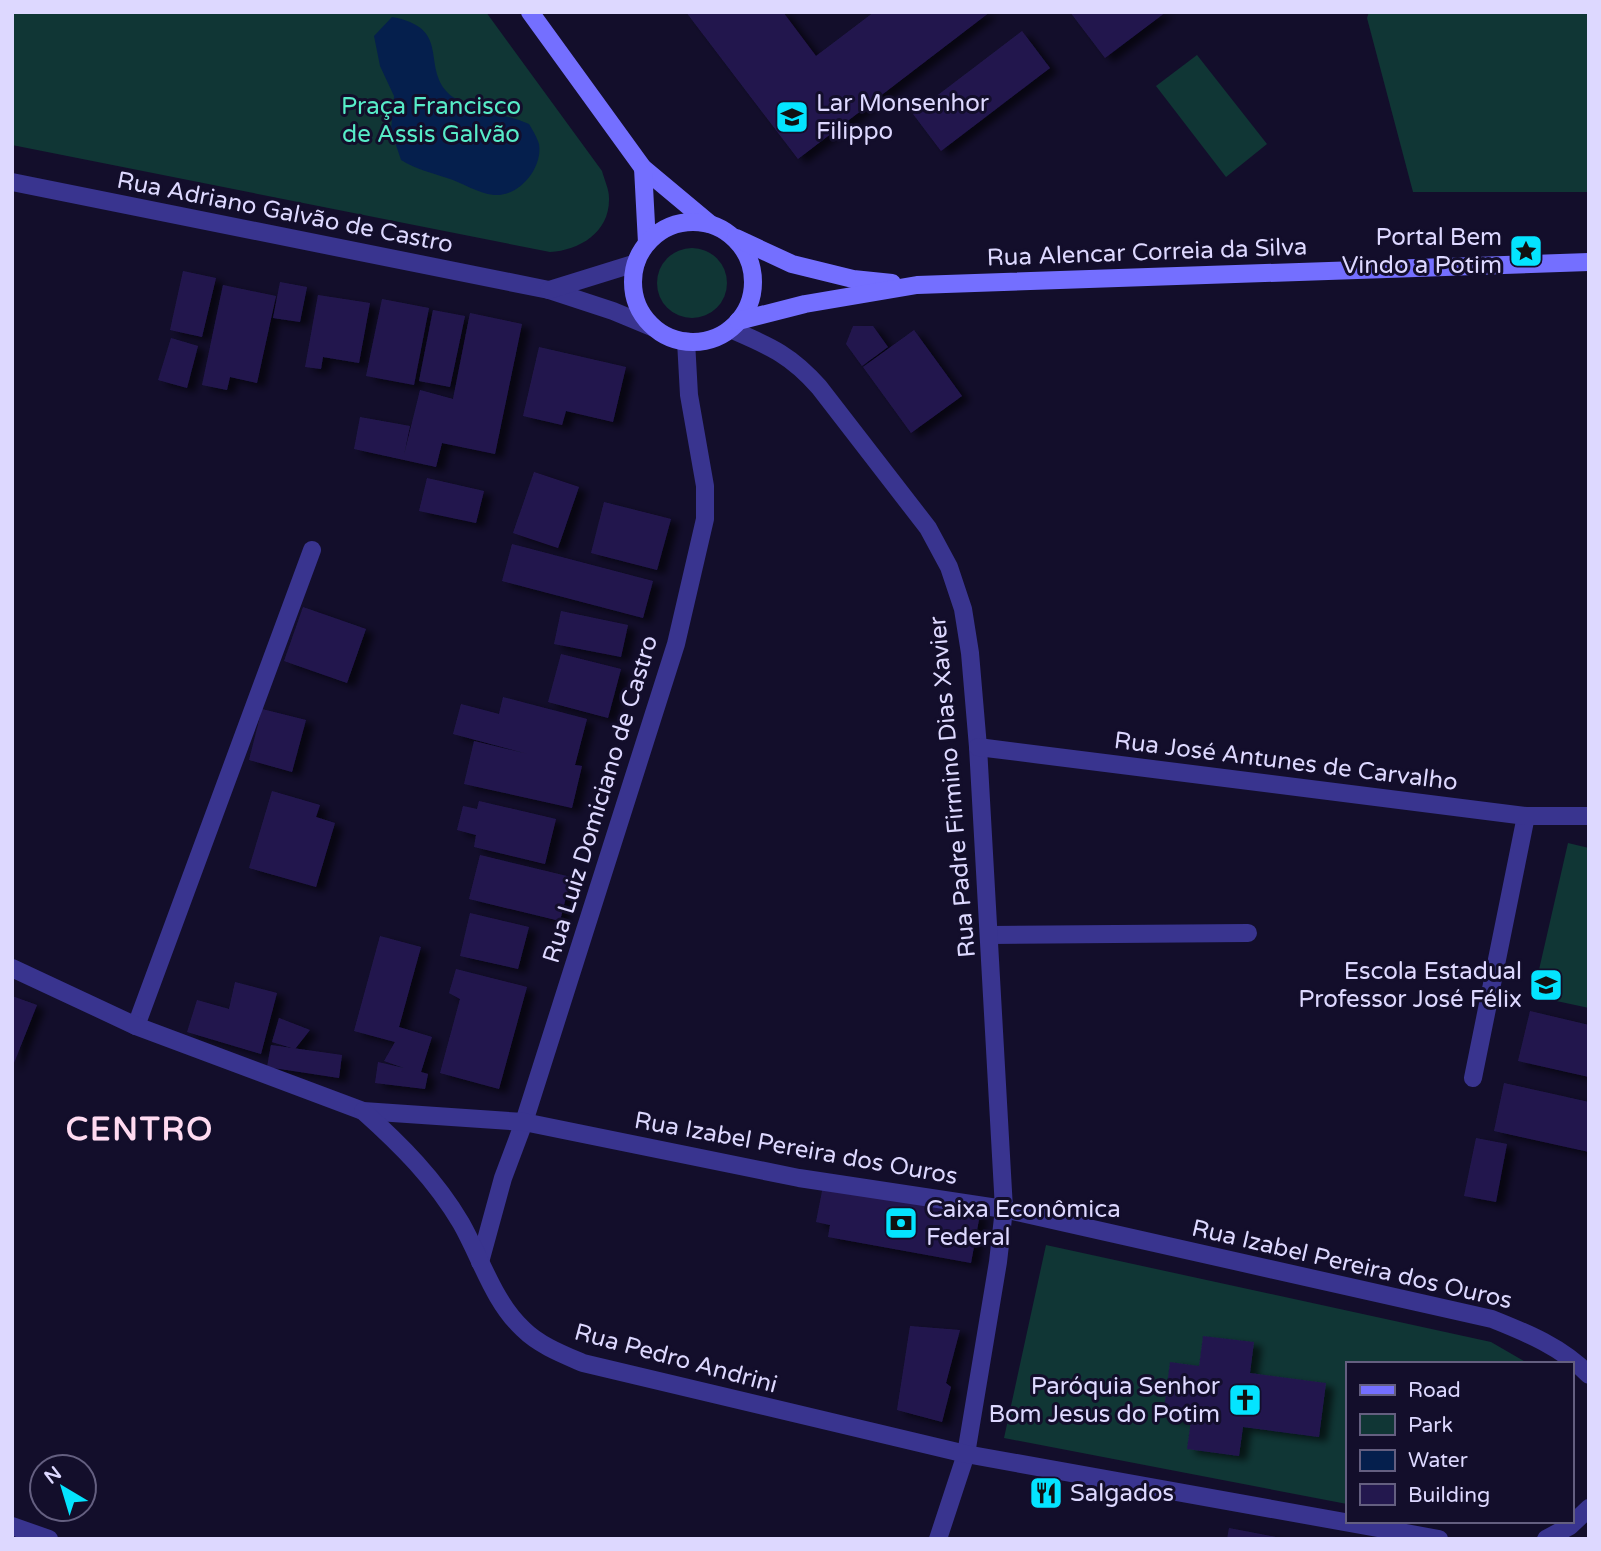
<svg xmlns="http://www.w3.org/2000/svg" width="1601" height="1551" font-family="'Varela Round',sans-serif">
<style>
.green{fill:#103635}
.water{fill:#051f4d}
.building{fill:#23184e;filter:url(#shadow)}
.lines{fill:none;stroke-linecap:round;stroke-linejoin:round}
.service{stroke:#39348f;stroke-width:18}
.minor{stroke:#39348f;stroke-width:18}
.tertiary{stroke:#39348f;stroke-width:18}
.secondary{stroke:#746fff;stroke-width:18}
.labels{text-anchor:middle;stroke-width:6;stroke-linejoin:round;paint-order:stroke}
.poi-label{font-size:24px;fill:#ddd8ff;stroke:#130e2b;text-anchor:start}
.park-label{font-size:24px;fill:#57ecc8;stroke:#130e2b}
.street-label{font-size:24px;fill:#ddd8ff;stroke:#130e2b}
.district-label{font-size:32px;font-weight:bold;letter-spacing:2px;fill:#ffdaf1;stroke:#130e2b}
</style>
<defs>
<filter id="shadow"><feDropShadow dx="8" dy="4.5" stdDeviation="3.5" flood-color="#0009"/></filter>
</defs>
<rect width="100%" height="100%" fill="#130e2b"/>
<!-- green -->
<g class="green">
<path d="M12,12H486L602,171C604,179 609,189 609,198C610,232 580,250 550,252L12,145Z"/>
<path d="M1369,12H1589V192H1413L1367,18Z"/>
<path d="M1197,55L1267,144L1226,177L1156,86Z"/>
<circle cx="692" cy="283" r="35"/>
<path d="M1568,843L1589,848V1008L1533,996Z"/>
<path d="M1046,1245L1491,1342L1529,1364H1347V1504L1004,1438Z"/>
</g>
<!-- water -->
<path class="water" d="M392,17C452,28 421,65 448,93C461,107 509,115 529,124C532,129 537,137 539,144C543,168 519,197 494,195C477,193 463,183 447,178C429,172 418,170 401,160L391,130L394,96L380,66L374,36Z"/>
<!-- building -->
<g class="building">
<path d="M686,12H783L816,56L874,12H990L798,159Z"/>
<path d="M1070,12H1166L1105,58Z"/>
<path d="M1022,31L1050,68L941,151L913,114Z"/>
<path d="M183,271L216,278L202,337L170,330Z"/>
<path d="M280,282L307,287L300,322L273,318Z"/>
<path d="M223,285L276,296L257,383L230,377L227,390L202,385Z"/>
<path d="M318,295L370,303L359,363L323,357L321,369L305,367Z"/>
<path d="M382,299L429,308L414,385L366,376Z"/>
<path d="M433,310L465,316L450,387L419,381Z"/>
<path d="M470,313L522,324L495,454L442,443L436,467L354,449L360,417L410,426L404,455L420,390L453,399Z"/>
<path d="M853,326H873L888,347L862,366L846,344Z"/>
<path d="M914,330L962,396L911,433L863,367Z"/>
<path d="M171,338L198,346L187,388L158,380Z"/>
<path d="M539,347L626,367L613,422L566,411L562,425L523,416Z"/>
<path d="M534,472L579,487L558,548L513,533Z"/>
<path d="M427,478L484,491L476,523L419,511Z"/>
<path d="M604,502L671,519L657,570L591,553Z"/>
<path d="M512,544L653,581L643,618L502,581Z"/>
<path d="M303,607L366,629L347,683L284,661Z"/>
<path d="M561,611L628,625L621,657L554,644Z"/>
<path d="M561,654L621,669L608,718L548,702Z"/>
<path d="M503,697L587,719L575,765L582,766L572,808L464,784L474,741L528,754L453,734L461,704L499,714Z"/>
<path d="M262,709L306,720L292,772L249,760Z"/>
<path d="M272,791L320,805L316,817L335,823L316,887L249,868Z"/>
<path d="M479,801L556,819L545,864L474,847L476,835L457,830L463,806L477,809Z"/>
<path d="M480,855L571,877L560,921L469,899Z"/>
<path d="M470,913L529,927L518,969L460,956Z"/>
<path d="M380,936L421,947L399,1027L432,1037L421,1072L428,1074L425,1089L375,1083L378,1062L404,1068L384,1061L395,1042L354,1031Z"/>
<path d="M456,969L527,987L499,1089L440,1073L460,999L449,993Z"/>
<path d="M235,982L277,993L261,1054L187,1032L197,1000L229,1009Z"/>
<path d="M12,996L37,1005L12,1068Z"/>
<path d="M1530,1011L1589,1025V1077L1518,1061Z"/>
<path d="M279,1018L310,1030L295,1049L272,1042Z"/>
<path d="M271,1045L342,1055L339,1078L267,1067Z"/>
<path d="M1504,1083L1589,1102V1152L1494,1131Z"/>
<path d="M1476,1138L1507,1144L1496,1202L1464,1196Z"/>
<path d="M823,1186L980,1214L971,1263L828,1237L830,1225L816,1222Z"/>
<path d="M910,1326L960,1330L946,1383L951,1387L942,1422L897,1410Z"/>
<path d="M1203,1336L1254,1342L1250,1373L1326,1383L1319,1437L1243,1427L1239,1456L1187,1449L1191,1420L1163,1416L1170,1362L1199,1366Z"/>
<path d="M1229,1528L1276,1537V1539H1227Z"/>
</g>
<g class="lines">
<!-- service -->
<g class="service">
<path d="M990,935L1248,933"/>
<path d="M136,1026L312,550"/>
<path d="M1473,1078L1526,816"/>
</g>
<!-- minor -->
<g class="minor">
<path d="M12,182L549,290L613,311L654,328"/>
<path d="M549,290L636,263"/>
<path d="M730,329C769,346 790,354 819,387L928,528L949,567L963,609L970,653L978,747L1004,1209L998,1262L966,1454L938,1539"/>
<path d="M978,747L1526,816H1589"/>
<path d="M480,1262L503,1178L524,1122L676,644L705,519V486L689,395L686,341"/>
<path d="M12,1526L49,1539"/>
</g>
<!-- tertiary -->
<g class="tertiary">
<path d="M12,968L136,1026L363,1111L524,1122L799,1178L1004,1209L1492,1319C1527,1333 1562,1347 1589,1375"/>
<path d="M363,1111C401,1145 435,1179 461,1223C481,1258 493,1301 523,1329C539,1345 562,1354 583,1363L966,1454L1439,1539"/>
<path d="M1546,1539L1570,1526L1589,1508"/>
</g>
<!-- secondary -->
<g class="secondary">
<path d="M530,12L643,168L710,224"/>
<path d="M643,168L647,243"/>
<circle cx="693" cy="282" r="60"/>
<path d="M736,238L792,264L853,279L892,283"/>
<path d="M738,321L805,304L917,285L1589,262"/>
</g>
</g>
<!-- icons -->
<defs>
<symbol id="school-square" viewBox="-11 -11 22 22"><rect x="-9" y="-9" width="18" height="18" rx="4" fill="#04e4ff" stroke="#130e2b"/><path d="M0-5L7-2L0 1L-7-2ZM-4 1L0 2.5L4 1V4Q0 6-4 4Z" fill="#111"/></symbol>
<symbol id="sight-square" viewBox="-11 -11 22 22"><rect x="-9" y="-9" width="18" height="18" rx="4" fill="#04e4ff" stroke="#130e2b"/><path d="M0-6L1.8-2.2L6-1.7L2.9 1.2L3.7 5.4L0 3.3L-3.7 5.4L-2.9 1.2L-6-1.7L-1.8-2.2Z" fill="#111"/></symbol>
<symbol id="bank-square" viewBox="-11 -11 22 22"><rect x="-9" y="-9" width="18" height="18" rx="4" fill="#04e4ff" stroke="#130e2b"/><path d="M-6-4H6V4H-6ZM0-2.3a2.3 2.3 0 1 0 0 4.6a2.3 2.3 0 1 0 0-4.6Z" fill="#111"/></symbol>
<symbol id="church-square" viewBox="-11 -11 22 22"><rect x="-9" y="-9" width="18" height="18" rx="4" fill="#04e4ff" stroke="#130e2b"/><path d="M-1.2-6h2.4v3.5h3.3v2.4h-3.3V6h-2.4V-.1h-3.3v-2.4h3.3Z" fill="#111"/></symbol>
<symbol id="restaurant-square" viewBox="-11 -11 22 22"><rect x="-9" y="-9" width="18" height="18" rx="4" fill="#04e4ff" stroke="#130e2b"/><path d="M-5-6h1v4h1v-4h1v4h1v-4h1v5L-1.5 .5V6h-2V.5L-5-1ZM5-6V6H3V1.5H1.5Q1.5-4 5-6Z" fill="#111"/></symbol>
</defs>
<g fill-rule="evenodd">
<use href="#school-square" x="773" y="98" width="38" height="38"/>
<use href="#sight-square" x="1507" y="232" width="38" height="38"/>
<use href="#school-square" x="1527" y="966" width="38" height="38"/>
<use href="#bank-square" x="882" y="1204" width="38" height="38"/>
<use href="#church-square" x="1226" y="1381" width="38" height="38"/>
<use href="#restaurant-square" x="1027" y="1474" width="38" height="38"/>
</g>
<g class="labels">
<!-- poi labels -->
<g class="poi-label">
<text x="816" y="111">Lar Monsenhor<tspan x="816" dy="28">Filippo</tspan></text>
<text x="1502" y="245" text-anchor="end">Portal Bem<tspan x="1502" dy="28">Vindo a Potim</tspan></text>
<text x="1522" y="979" text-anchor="end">Escola Estadual<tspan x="1522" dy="28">Professor José Félix</tspan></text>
<text x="926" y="1217">Caixa Econômica<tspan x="926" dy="28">Federal</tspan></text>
<text x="1220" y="1394" text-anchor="end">Paróquia Senhor<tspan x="1220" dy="28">Bom Jesus do Potim</tspan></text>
<text x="1070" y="1501">Salgados</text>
</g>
<!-- park labels -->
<g class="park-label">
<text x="431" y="114">Praça Francisco<tspan x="431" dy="28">de Assis Galvão</tspan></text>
</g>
<!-- street labels -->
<g class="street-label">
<text transform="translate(285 212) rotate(11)" y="8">Rua Adriano Galvão de Castro</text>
<text transform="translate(1147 252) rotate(-2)" y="8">Rua Alencar Correia da Silva</text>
<text transform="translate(1286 761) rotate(7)" y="8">Rua José Antunes de Carvalho</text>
<text transform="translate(952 787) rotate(-95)" y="8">Rua Padre Firmino Dias Xavier</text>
<text transform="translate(600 799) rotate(-73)" y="8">Rua Luiz Domiciano de Castro</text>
<text transform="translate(796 1148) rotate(10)" y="8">Rua Izabel Pereira dos Ouros</text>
<text transform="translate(1352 1264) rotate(13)" y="8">Rua Izabel Pereira dos Ouros</text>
<text transform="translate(676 1358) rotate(15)" y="8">Rua Pedro Andrini</text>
</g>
<!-- district labels -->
<g class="district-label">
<text x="140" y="1140">CENTRO</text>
</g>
</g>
<!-- border -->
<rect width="1601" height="1551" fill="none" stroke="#ddd8ff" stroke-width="28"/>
<!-- legend -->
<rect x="1346" y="1362" width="228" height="161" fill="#130e2b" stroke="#645f80" stroke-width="2"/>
<rect x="1360" y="1385" width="35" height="10" fill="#746fff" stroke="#645f80" stroke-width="2"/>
<text x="1408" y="1397" font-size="21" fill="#ddd8ff">Road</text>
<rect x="1360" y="1414" width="35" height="21" fill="#103635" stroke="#645f80" stroke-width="2"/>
<text x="1408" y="1432" font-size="21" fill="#ddd8ff">Park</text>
<rect x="1360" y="1450" width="35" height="21" fill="#051f4d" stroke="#645f80" stroke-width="2"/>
<text x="1408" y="1467" font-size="21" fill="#ddd8ff">Water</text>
<rect x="1360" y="1484" width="35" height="21" fill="#23184e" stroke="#645f80" stroke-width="2"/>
<text x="1408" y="1502" font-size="21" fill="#ddd8ff">Building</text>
<!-- north arrow -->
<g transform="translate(63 1488) rotate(322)"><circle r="33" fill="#130e2b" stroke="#645f80" stroke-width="2"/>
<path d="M0-5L12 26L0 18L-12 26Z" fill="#04e4ff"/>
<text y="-10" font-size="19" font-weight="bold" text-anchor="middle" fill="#ddd8ff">N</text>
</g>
</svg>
